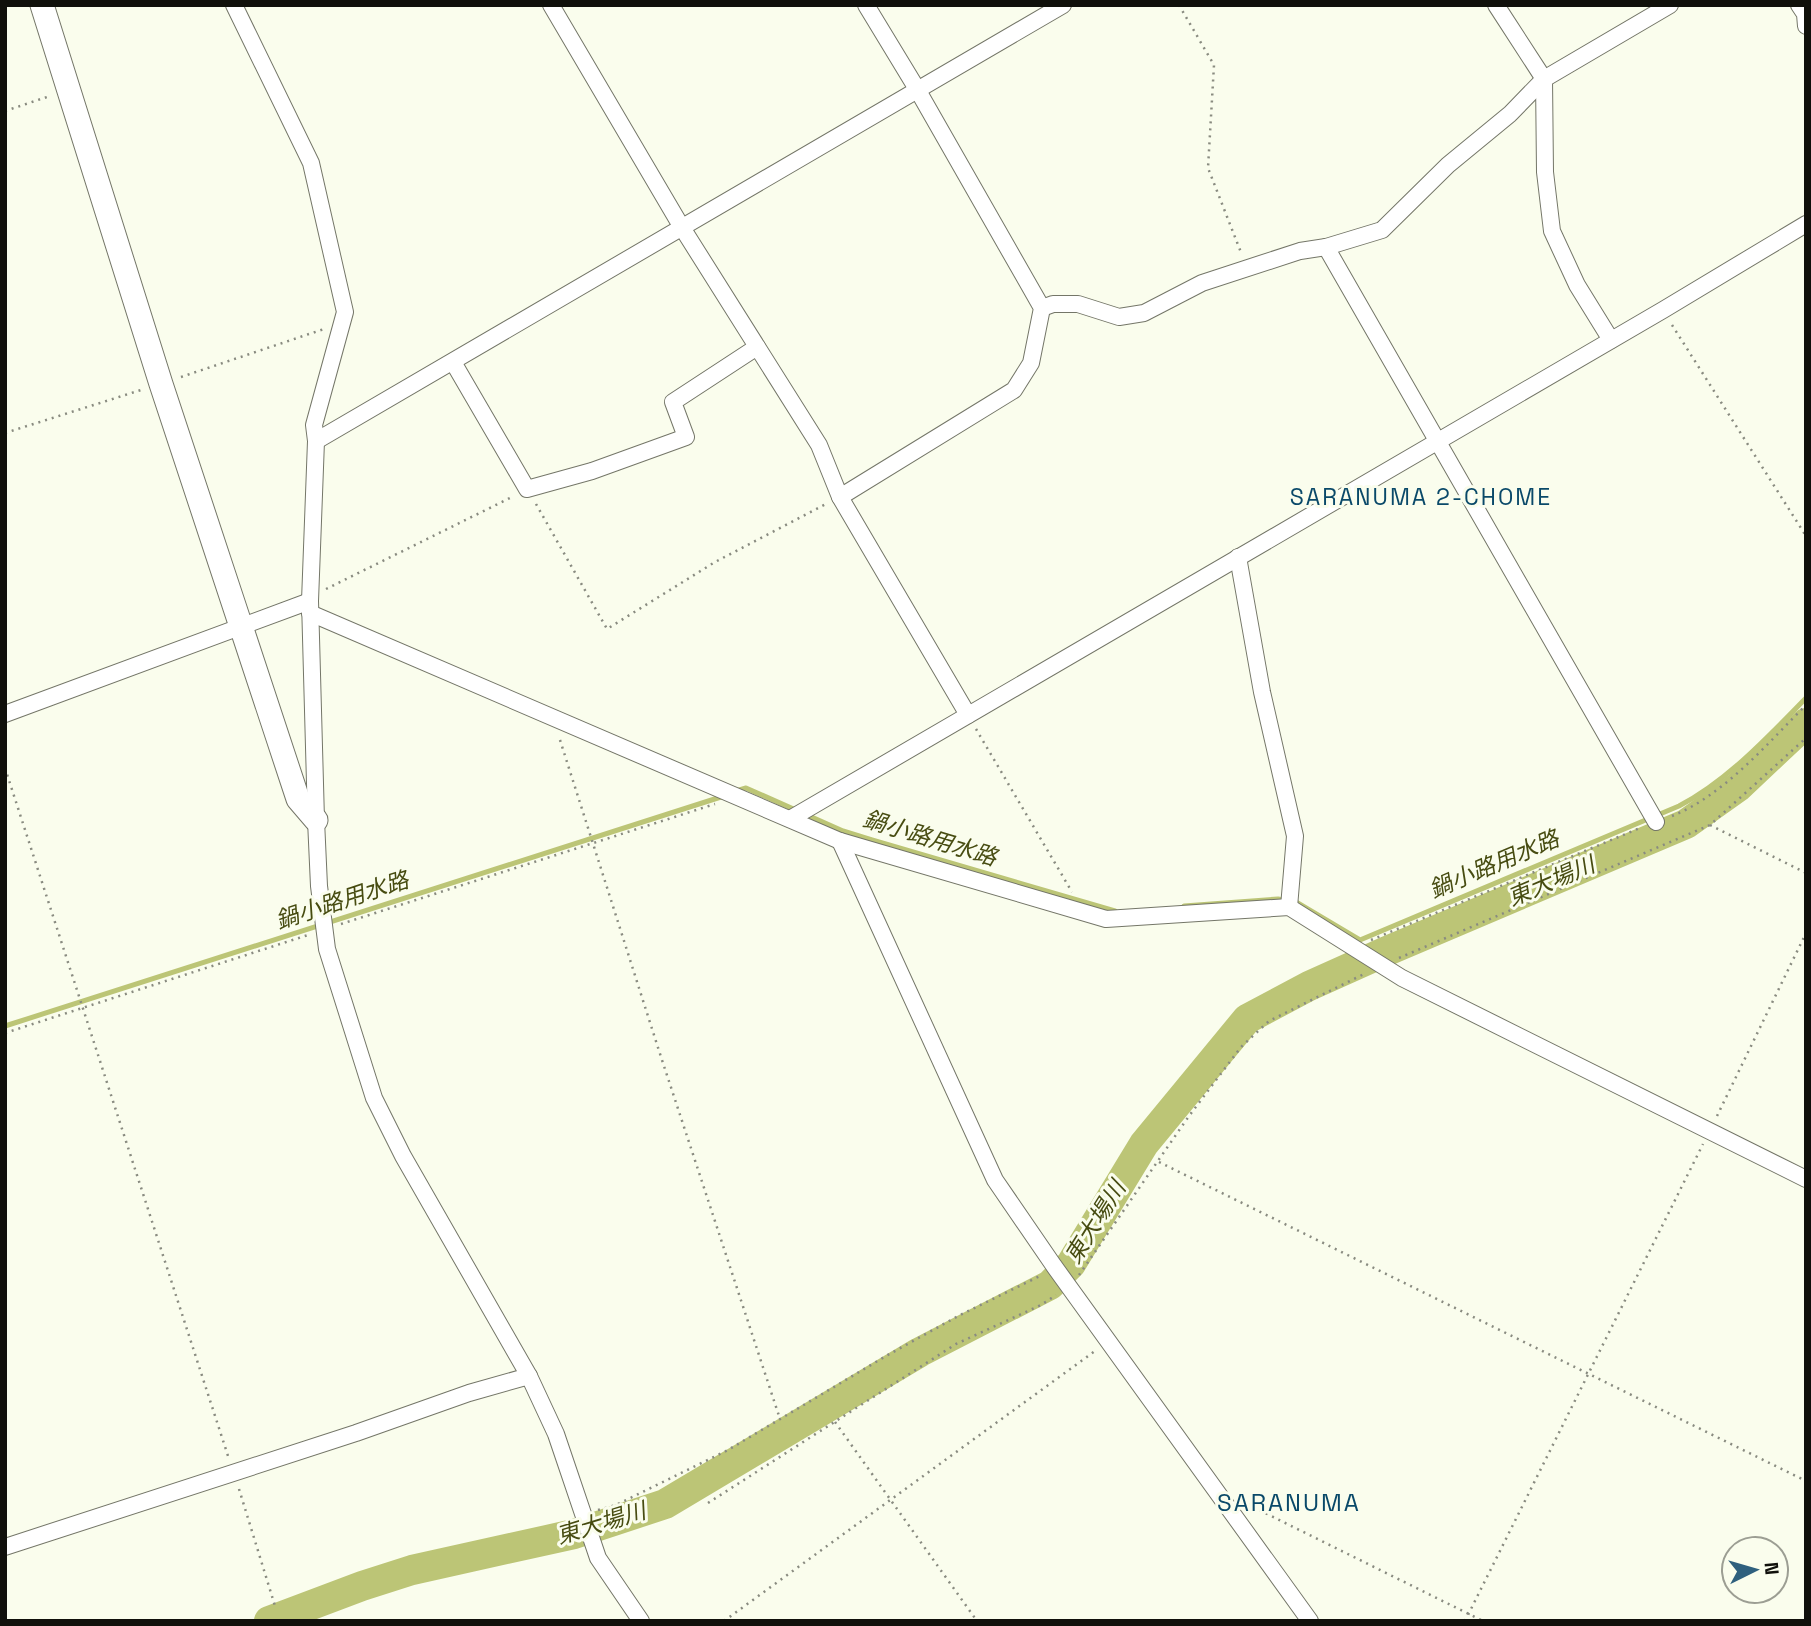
<svg xmlns="http://www.w3.org/2000/svg" width="1811" height="1626" font-family="'Space Grotesk','Noto Sans JP',sans-serif">
<style>
.lines{fill:none;stroke-linecap:round;stroke-linejoin:round}
.stream{stroke:#bcc576;stroke-width:5}
.river{stroke:#bcc576;stroke-width:30}
.street-casing{stroke:#747668;stroke-width:18}
.secondary-casing{stroke:#747668;stroke-width:25}
.path{stroke:#898b80;stroke-width:2.5;stroke-dasharray:2 5;stroke-linecap:butt}
.street{stroke:#fff;stroke-width:16}
.secondary{stroke:#fff;stroke-width:23}
.labels{text-anchor:middle;stroke-width:6;stroke-linejoin:round;paint-order:stroke}
.neighbourhood-label{font-size:23px;letter-spacing:2px;fill:#0a4969;stroke:#fafded}
.water-label{font-size:23px;font-style:italic;fill:#474c11;stroke:#fafded}
.quarter-label{font-size:24px;letter-spacing:2px;fill:#0a4969;stroke:#fafded}
</style>
<rect width="100%" height="100%" fill="#fafded"/>
<g class="lines">
<!-- stream -->
<g class="stream">
<path d="M736,791L746,788L843,831L872,840L1115,911"/>
<path d="M1184,906L1278,899L1296,902L1360,940L1679,806C1727,781 1768,737 1806,698"/>
<path d="M5,1026L724,796"/>
</g>
<!-- river -->
<path class="river" d="M269,1621L362,1586L412,1570L574,1534L665,1504L920,1352L1050,1285L1071,1264L1144,1144L1247,1019L1309,986L1387,951L1686,824L1738,787L1806,723"/>
<defs>
<g id="street">
<path d="M234,5L311,163L345,312L314,425L316,441L310,601L316,820L319,886L327,949L374,1098L403,1156L529,1376L556,1434L598,1558L641,1621"/>
<path d="M551,5L681,226L819,445L840,497L968,715"/>
<path d="M1496,5L1544,79L1545,172L1552,231L1577,285L1611,340"/>
<path d="M1799,5L1805,14L1806,26"/>
<path d="M1326,247L1656,822"/>
<path d="M1042,308L1053,304H1078L1119,317L1144,313L1202,283L1300,251L1326,247L1382,230L1448,165L1510,114L1544,79L1670,5"/>
<path d="M453,362L527,489L592,471L686,437L673,402L757,347"/>
<path d="M316,441L1063,5"/>
<path d="M840,497L1014,390L1031,363L1042,308L917,89L866,5"/>
<path d="M1238,557L1262,692L1295,836L1289,907"/>
<path d="M310,613L840,841L1106,919L1289,907L1402,978L1806,1179"/>
<path d="M5,714L310,601"/>
<path d="M790,819L1663,310L1806,224"/>
<path d="M840,841L995,1180L1054,1266L1310,1621"/>
<path d="M5,1547L356,1433L469,1393L529,1376"/>
</g>
<path id="secondary" d="M42,5L161,384L298,799L316,820"/>
</defs>
<!-- street casing -->
<use href="#street" class="street-casing"/>
<!-- secondary casing -->
<use href="#secondary" class="secondary-casing"/>
<!-- path -->
<g class="path">
<path d="M1179,5L1214,65L1208,168L1242,255"/>
<path d="M5,111L50,96"/>
<path d="M1672,325L1806,536"/>
<path d="M181,377L324,329"/>
<path d="M5,433L141,390"/>
<path d="M536,504L607,629L715,562L826,504"/>
<path d="M326,589L514,496"/>
<path d="M976,729L1072,892"/>
<path d="M560,740L661,1057L780,1419"/>
<path d="M5,768L229,1459"/>
<path d="M1672,816C1723,796 1767,744 1806,705"/>
<path d="M1710,825L1806,873"/>
<path d="M341,924L715,804"/>
<path d="M1371,940L1640,828"/>
<path d="M1399,958L1710,825L1806,738"/>
<path d="M5,1033L308,935"/>
<path d="M1717,1116L1806,933"/>
<path d="M1159,1162L1806,1481"/>
<path d="M1079,1275L1189,1116L1241,1047L1269,1021L1364,974"/>
<path d="M835,1422L977,1621"/>
<path d="M239,1489L275,1606"/>
<path d="M708,1503L956,1344L1041,1305L1056,1295"/>
<path d="M1247,1504L1483,1621"/>
<path d="M598,1510L616,1505L728,1450L886,1356L960,1315L1040,1276"/>
<path d="M724,1621L1095,1351"/>
<path d="M1465,1621L1703,1144"/>
</g>
<!-- street -->
<use href="#street" class="street"/>
<!-- secondary -->
<use href="#secondary" class="secondary"/>
</g>
<g class="labels">
<!-- neighbourhood labels -->
<g class="neighbourhood-label">
<text x="1421" y="505">SARANUMA 2-CHOME</text>
</g>
<!-- water labels -->
<g class="water-label">
<text transform="translate(930 838) rotate(17)" y="8">鍋小路用水路</text>
<text transform="translate(1494 864) rotate(-23)" y="8">鍋小路用水路</text>
<text transform="translate(1551 881) rotate(-23)" y="8">東大場川</text>
<text transform="translate(342 900) rotate(-18)" y="8">鍋小路用水路</text>
<text transform="translate(1095 1222) rotate(-58)" y="8">東大場川</text>
<text transform="translate(601 1523) rotate(-17)" y="8">東大場川</text>
</g>
<!-- quarter labels -->
<g class="quarter-label">
<text x="1289" y="1511">SARANUMA</text>
</g>
</g>
<!-- border -->
<rect width="1811" height="1626" fill="none" stroke="#10100b" stroke-width="14"/>
<!-- north arrow -->
<g transform="translate(1755 1570) rotate(85)"><circle r="33" fill="#fafded" stroke="#9c9e93" stroke-width="2"/>
<path d="M0-5L12 26L0 18L-12 26Z" fill="#2f607e"/>
<text y="-10" font-size="19" font-weight="bold" text-anchor="middle" fill="#10100b">N</text>
</g>
</svg>
